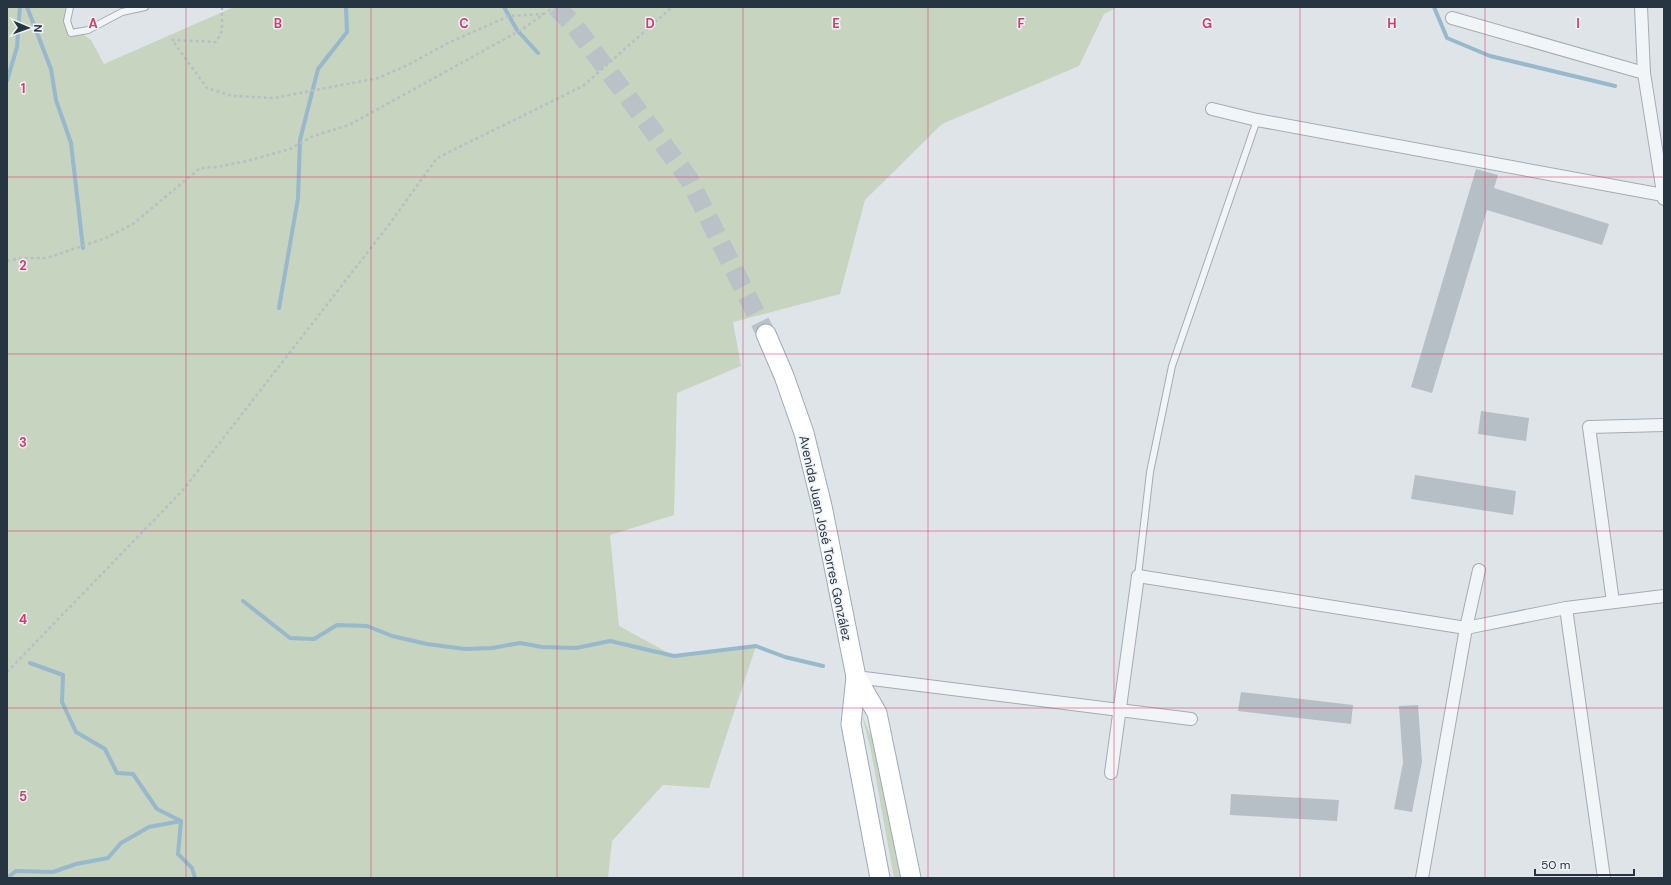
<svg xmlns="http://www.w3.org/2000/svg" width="1671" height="885" font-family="'DM Sans',sans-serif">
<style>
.green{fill:#c7d4bf}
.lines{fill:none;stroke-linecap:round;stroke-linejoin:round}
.stream{stroke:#98b8cc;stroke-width:4}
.building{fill:#b6bec6}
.primary-tunnel{stroke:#bac1c7;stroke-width:19;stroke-dasharray:19 10;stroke-linecap:butt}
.lane-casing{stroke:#a4acb3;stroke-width:8}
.street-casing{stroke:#a4acb3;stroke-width:14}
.primary-casing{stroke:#9dabb6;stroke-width:21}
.path{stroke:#b9bfc4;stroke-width:2.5;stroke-dasharray:3 3;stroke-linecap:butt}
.lane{stroke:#f2f5f7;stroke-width:6}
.street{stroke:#f2f5f7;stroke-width:12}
.primary{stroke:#fff;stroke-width:19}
.grid{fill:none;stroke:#d63c69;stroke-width:1;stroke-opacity:0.55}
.labels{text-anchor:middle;stroke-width:3;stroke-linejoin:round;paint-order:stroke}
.street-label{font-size:13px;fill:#273441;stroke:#eff3f7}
.grid-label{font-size:13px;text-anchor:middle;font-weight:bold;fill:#d63c69;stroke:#eff3f7;stroke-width:3;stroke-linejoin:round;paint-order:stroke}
</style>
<rect width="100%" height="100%" fill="#dfe4e9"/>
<!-- green -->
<g class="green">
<path d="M7,7H66L65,22L91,40L104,64L234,7H1117L1104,14L1079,66L942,124L865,200L840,294L733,322L741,366L677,393L674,515L610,535L619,626L674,656L756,646L709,788L663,785L612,841L608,878H7Z"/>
<path d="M862,715L881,760L903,878H894L871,751Z"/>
</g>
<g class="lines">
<!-- stream -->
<g class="stream">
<path d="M27,7L51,69L56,100L71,143L83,248"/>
<path d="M504,7L517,30L538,53"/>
<path d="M1434,7L1447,38L1490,56L1615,86"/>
<path d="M7,81L17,47L20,7"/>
<path d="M279,308L298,198L300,140L318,69L347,32L346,7"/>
<path d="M243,601L290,638L314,639L337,625L367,626L392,636L427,644L465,649L492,648L520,643L542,647L576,648L610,641L674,656L756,646L785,657L823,666"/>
<path d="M30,663L63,675L62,702L76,732L105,749L117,773L133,774L157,809L181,821L178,854L192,868L195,878"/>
<path d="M7,878L16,871L53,872L76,864L108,858L121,843L149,827L181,821"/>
</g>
</g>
<!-- building -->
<g class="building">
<path d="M1476,169L1498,175L1494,188L1609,224L1602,245L1487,210L1432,393L1411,387Z"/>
<path d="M1481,411L1529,418L1526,441L1478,434Z"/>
<path d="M1415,475L1516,491L1513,515L1411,499Z"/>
<path d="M1241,692L1353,705L1351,724L1238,711Z"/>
<path d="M1418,705L1422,762L1412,812L1394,809L1403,763L1399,706Z"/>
<path d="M1231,794L1339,800L1337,821L1230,815Z"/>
</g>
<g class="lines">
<!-- primary-tunnel -->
<path class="primary-tunnel" d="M556,7L573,24L689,179L766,334"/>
<defs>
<g id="lane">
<path d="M70,7L67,21L71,33L88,30L122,12L145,7"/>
<path d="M1138,576L1150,472L1172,366L1257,120"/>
</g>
<g id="street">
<path d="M1641,7L1644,73L1664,199"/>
<path d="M1452,18L1644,73"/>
<path d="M1212,109L1257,120L1663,195"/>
<path d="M1613,602L1589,427L1664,425"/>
<path d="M1566,608L1604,878"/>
<path d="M856,677L1191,719"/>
<path d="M1111,773L1138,576L1466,628L1566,608L1664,596"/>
<path d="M1422,878L1466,628L1479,570"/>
</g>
<g id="primary">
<path d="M766,334L784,376L804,433L822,506L856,677L851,724L880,878"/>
<path d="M856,677L877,713L911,878"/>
</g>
</defs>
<!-- lane casing -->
<use href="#lane" class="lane-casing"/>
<!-- street casing -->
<use href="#street" class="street-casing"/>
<!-- primary casing -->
<use href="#primary" class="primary-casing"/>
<!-- path -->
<g class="path">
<path d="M222,7V31L216,42L172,40L207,88L232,96L274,98L378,78L408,65L446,44L509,16L543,14"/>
<path d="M7,261L22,258H47L106,238L133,224L200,168L217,167L247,161L290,149L313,136L349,125L521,30L554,7"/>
<path d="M7,672L183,490L388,226L437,158L583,86L672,7"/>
</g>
<!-- lane -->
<use href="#lane" class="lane"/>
<!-- street -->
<use href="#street" class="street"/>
<!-- primary -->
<use href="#primary" class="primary"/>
</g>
<!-- grid -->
<path class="grid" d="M186,7V878M371,7V878M557,7V878M743,7V878M928,7V878M1114,7V878M1300,7V878M1485,7V878M7,177H1664M7,354H1664M7,531H1664M7,708H1664"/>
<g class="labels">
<!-- street labels -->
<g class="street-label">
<text transform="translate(826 538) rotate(78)" y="5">Avenida Juan José Torres González</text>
</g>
</g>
<g class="grid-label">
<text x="93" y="28">A</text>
<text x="278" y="28">B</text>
<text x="464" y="28">C</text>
<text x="650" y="28">D</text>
<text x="836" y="28">E</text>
<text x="1021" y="28">F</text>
<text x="1207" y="28">G</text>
<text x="1392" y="28">H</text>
<text x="1578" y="28">I</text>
<text x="23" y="93">1</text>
<text x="23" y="270">2</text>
<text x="23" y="447">3</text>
<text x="23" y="624">4</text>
<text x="23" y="801">5</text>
</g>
<!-- border -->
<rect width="1671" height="885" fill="none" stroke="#273441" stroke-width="16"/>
<!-- north arrow -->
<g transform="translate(28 28) rotate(92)" stroke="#eff3f7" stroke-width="3" paint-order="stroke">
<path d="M0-3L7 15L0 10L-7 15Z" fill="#273441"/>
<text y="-6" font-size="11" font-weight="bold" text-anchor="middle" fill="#273441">N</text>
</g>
<!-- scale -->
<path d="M1535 869v6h99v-6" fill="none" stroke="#273441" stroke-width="2"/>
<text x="1541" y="869" font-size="12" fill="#273441" stroke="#eff3f7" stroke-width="3" paint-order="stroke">50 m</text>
</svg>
